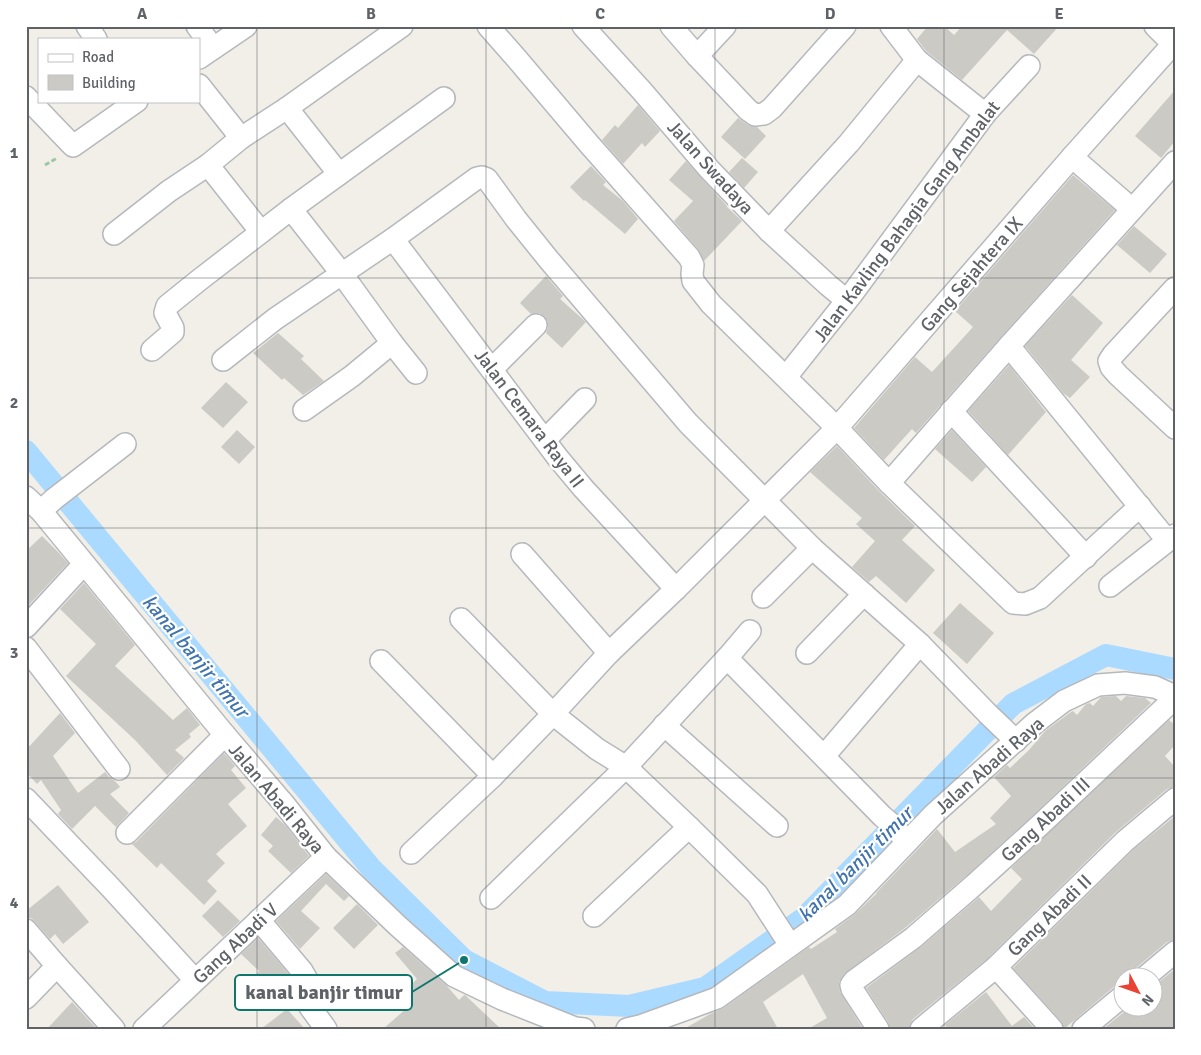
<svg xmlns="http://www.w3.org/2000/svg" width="1201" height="1055" font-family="Signika,sans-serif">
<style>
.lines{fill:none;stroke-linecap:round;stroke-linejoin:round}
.canal{stroke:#aadaff;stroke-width:22}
.building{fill:#cccac5}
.street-casing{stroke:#b5b8bc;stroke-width:24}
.path{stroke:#9cc7a9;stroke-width:3;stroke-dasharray:5 2.5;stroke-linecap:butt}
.street{stroke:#fff;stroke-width:21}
.grid{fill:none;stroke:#5f6368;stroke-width:1;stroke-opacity:0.55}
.labels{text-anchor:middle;stroke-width:4.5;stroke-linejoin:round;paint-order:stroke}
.street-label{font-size:19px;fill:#5f6368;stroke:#fff}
.water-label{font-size:20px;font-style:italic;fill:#4174aa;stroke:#fff}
.leader{fill:none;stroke:#0f766e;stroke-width:2}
.callout-dot{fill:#0f766e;stroke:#fff;stroke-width:2}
.callout{fill:#fff;stroke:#0f766e;stroke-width:2}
.callout-label{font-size:20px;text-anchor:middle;font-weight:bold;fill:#5f6368}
.neatline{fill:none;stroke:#5f6368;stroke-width:2}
.grid-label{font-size:16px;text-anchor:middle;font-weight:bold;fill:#5f6368}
</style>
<rect width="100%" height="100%" fill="#f1efe8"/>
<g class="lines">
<!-- canal -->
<path class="canal" d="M26,451L371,868L464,960L545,1002L629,1006L705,988L804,918L1013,704L1106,655L1175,669"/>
</g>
<!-- building -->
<g class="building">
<path d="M928,26H944L954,35L962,26H1059L1034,54L1007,30L962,80L926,51L917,39Z"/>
<path d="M1175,90V141L1161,158L1135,136Z"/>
<path d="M638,105L660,131L645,147L642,143L623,164L602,140L615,125L618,128Z"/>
<path d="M738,118L748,125L757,127L766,136L745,159L721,137Z"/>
<path d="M742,158L758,172L744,188L729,172Z"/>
<path d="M686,161L727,206V207L742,221L704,261L698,249L674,221L693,201L669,180Z"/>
<path d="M591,166L606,182L603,185L623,201L638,219L625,234L585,200L584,201L570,187Z"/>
<path d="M1073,175L1115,210L1000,338L916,433L912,429L884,460L854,428L915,357L932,372L973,327L955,311Z"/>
<path d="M1134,226L1167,254L1150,273L1117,245Z"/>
<path d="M546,276L563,296L560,299L586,322L562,348L546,333L548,328V322L545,317L539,313L531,314L520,303Z"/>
<path d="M1072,295L1103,323L1071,360L1090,377L1070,398L1063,393L1025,346Z"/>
<path d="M278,333L304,356L301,359L324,381L303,395L284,378L282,380L253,353Z"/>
<path d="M1009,365L1046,412L1008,455L968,411Z"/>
<path d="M226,382L248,402L223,428L201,408Z"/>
<path d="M237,430L255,447L239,464L221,447Z"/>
<path d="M952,430L986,467L972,482L935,449Z"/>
<path d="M837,446L880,492L915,526L902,540L935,570L906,603L876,576L869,582L852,567L875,541L856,524L862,518L810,472Z"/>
<path d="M42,536L58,552L68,563L26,608V551Z"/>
<path d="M84,583L135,645L115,666L173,720L187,708L200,725L189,734L191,737L175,750L184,758L167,775L135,740L66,676L96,644L60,609Z"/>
<path d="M960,603L994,633L967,664L933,633Z"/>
<path d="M1116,696L1121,701L1126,696L1145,698L1151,703L1032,816L966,876L905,928L844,974L839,982L840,992L863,1029H808L827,1018L803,974L763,1002L778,1029H684L710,1014L724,1008L809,947L811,949L837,932L835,929L854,915L877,893H876L937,829L955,852L996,824L990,818L1011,796L994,777L1007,765L1010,768L1029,750L1045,731L1071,712L1073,711L1077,715L1086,704L1090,703L1093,706L1101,697Z"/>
<path d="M60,713L75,733L53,756L78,793L105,772L109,777L115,781L120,787L110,794L129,813L116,827L95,806L72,829L58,814L61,810L41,780L37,784L26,772V750Z"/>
<path d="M1169,720L1175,725V745L1165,756L1175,767V787L1167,789L1116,832L988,958L913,1019L910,1024L909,1028L907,1029H890L888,1022L866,988L921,947L979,897L991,911L1022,879L1011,868Z"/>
<path d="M224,753L235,766L231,770L246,788L228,804L247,826L216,854L225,863L207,881L217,891L204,905L161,863L157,868L132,844L136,842Z"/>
<path d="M1175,816V940L1167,942L1136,968L1132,973V978H1124V983L1116,985L1064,1029L1061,1021L1013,968L1133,850Z"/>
<path d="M276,817L286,826L309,856L291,873L268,851L273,846L261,835Z"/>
<path d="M326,874L349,896L344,901L326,884L301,911L320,928L300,949L276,921Z"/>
<path d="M58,885L89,922L63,944L55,934L50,939L35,922L31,918H26V911Z"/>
<path d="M218,900L240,921L223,937L202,916Z"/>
<path d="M357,904L378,925L354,949L333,928Z"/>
<path d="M258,938L292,978L296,986V993L285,1004L256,975L259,971L241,954Z"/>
<path d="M403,947L447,986L459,1000L464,995H465L501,1029H383L407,1008L397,998L417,979L395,953Z"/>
<path d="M1175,969V1029H1103L1129,1008H1154V986Z"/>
<path d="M986,992L1012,1026L1024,1017L1035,1029H948L945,1025Z"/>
<path d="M72,1002L97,1029H47Z"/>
<path d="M287,1009L305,1029H261Z"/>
</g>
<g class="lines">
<defs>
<g id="street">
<path d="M87,26L96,39"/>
<path d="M197,26L213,48"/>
<path d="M488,26L517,59L589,144L689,257L693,265L692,274L693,281L711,304L837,428L889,483L1013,603L1025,604L1040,598L1140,506"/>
<path d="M583,26L642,91L709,169L769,231L828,285L846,300"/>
<path d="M671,26L697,56L748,110L755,115L764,114L772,108L845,26"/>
<path d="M891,26L917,60L985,114"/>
<path d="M1155,26L1175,46"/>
<path d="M697,56L725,26"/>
<path d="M199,58L246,26"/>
<path d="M199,85L241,138"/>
<path d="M26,97L73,146L137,101"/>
<path d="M287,108L339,174"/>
<path d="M1072,157L1132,209"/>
<path d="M208,165L261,232"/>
<path d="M291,209L444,98"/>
<path d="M769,231L849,143L917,60"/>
<path d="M114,234L169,191L208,165L241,138L287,108L402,26"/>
<path d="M393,239L558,458L583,488L676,589"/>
<path d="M1175,288L1113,355L1109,361L1111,367L1118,375L1175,428"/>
<path d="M1009,346L1167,540"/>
<path d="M152,350L173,332V328L165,313L167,306L198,281L291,209L342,274L392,343L416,373"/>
<path d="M223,360L275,319L393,239L477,178L482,177L487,179L516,219L549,260L688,423L812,548L920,644L988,714L1016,741"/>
<path d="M492,369L536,325"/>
<path d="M786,377L852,294L985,114L1029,66"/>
<path d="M304,410L352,376L392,343"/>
<path d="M951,411L1086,557"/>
<path d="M545,440L585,399"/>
<path d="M889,483L1009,346L1175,162"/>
<path d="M26,497L41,511L225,735L284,804L326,857L398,926L454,976L502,999L575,1028L584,1029"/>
<path d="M41,511L54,499L125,444"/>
<path d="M522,554L609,653"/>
<path d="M1110,586L1175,535"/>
<path d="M763,597L812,548"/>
<path d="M26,627L84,564"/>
<path d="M26,648L119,769"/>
<path d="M807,653L864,594"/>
<path d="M727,658L750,631"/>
<path d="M381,661L493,776"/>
<path d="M664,725L777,826"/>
<path d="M824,756L920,644"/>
<path d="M26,799L111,888L195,980"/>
<path d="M127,833L225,735"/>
<path d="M411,853L493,776L553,714L461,619"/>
<path d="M491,898L626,767L727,658L882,816L896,828L906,842"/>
<path d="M594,916L689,827"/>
<path d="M259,920L302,971L309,983V1001L310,1007L326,1029"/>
<path d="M26,930L57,966L114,1029"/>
<path d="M790,945L757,894L689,827L626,767L597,749L553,714L609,653L676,589L837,428L1072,157L1173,44"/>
<path d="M996,967L1052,1029"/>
<path d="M1144,978L1175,952"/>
<path d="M26,998L57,966"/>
<path d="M144,1029L326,857"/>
<path d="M627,1029L640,1026L717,998L847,905L933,815L1035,723L1064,701L1098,685L1125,683L1155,687L1175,696"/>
<path d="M878,1029L852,989L851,985L854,981L913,938L974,885L1040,825L1175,698"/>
<path d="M921,1029L996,967L1125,841L1175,799"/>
<path d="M1083,1029L1124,995"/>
</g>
</defs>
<!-- street casing -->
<use href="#street" class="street-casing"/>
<!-- path -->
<path class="path" d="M45,165L57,158"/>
<!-- street -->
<use href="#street" class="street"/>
</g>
<!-- grid -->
<path class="grid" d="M257,26V1029M486,26V1029M715,26V1029M944,26V1029M26,278H1175M26,528H1175M26,778H1175"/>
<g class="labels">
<!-- street labels -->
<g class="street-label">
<text transform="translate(711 167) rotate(48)" y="7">Jalan Swadaya</text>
<text transform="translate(906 221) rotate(-53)" y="7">Jalan Kavling Bahagia Gang Ambalat</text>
<text transform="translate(971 274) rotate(-49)" y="7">Gang Sejahtera IX</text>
<text transform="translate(530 418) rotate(53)" y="7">Jalan Cemara Raya II</text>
<text transform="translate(989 765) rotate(-41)" y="7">Jalan Abadi Raya</text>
<text transform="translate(277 798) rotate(50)" y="7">Jalan Abadi Raya</text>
<text transform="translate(1045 819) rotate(-43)" y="7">Gang Abadi III</text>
<text transform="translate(1049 915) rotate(-44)" y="7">Gang Abadi II</text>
<text transform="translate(235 943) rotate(-43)" y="7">Gang Abadi V</text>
</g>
<!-- water labels -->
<g class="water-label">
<text transform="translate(196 656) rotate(50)" y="7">kanal banjir timur</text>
<text transform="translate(855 864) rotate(-45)" y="7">kanal banjir timur</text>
</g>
</g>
<!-- callouts -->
<path class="leader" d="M464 960L412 992"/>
<circle class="callout-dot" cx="464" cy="960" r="5"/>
<rect class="callout" x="235" y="975" width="177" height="35" rx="5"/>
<g class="callout-label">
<text x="324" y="999">kanal banjir timur</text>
</g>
<!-- border -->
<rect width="1201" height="1055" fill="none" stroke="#ffffff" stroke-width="55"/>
<!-- legend -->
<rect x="38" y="38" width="162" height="65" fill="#ffffff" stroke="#bfc1c3"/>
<rect x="48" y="54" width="25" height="8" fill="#ffffff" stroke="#bfc1c3"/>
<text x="82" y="62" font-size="15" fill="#5f6368">Road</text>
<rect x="48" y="75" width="25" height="15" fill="#cccac5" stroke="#bfc1c3"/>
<text x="82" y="88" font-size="15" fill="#5f6368">Building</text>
<!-- north arrow -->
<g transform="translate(1138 992) rotate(131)"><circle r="24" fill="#ffffff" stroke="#bfc1c3"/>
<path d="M0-4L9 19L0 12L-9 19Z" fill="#ea4335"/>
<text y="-8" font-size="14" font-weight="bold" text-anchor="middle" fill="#5f6368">N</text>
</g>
<rect x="28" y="28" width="1146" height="1000" class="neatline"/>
<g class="grid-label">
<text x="142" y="19">A</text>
<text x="371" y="19">B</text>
<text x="600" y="19">C</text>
<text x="830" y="19">D</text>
<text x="1059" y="19">E</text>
<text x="14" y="158">1</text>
<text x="14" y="408">2</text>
<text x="14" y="658">3</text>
<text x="14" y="908">4</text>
</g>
</svg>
